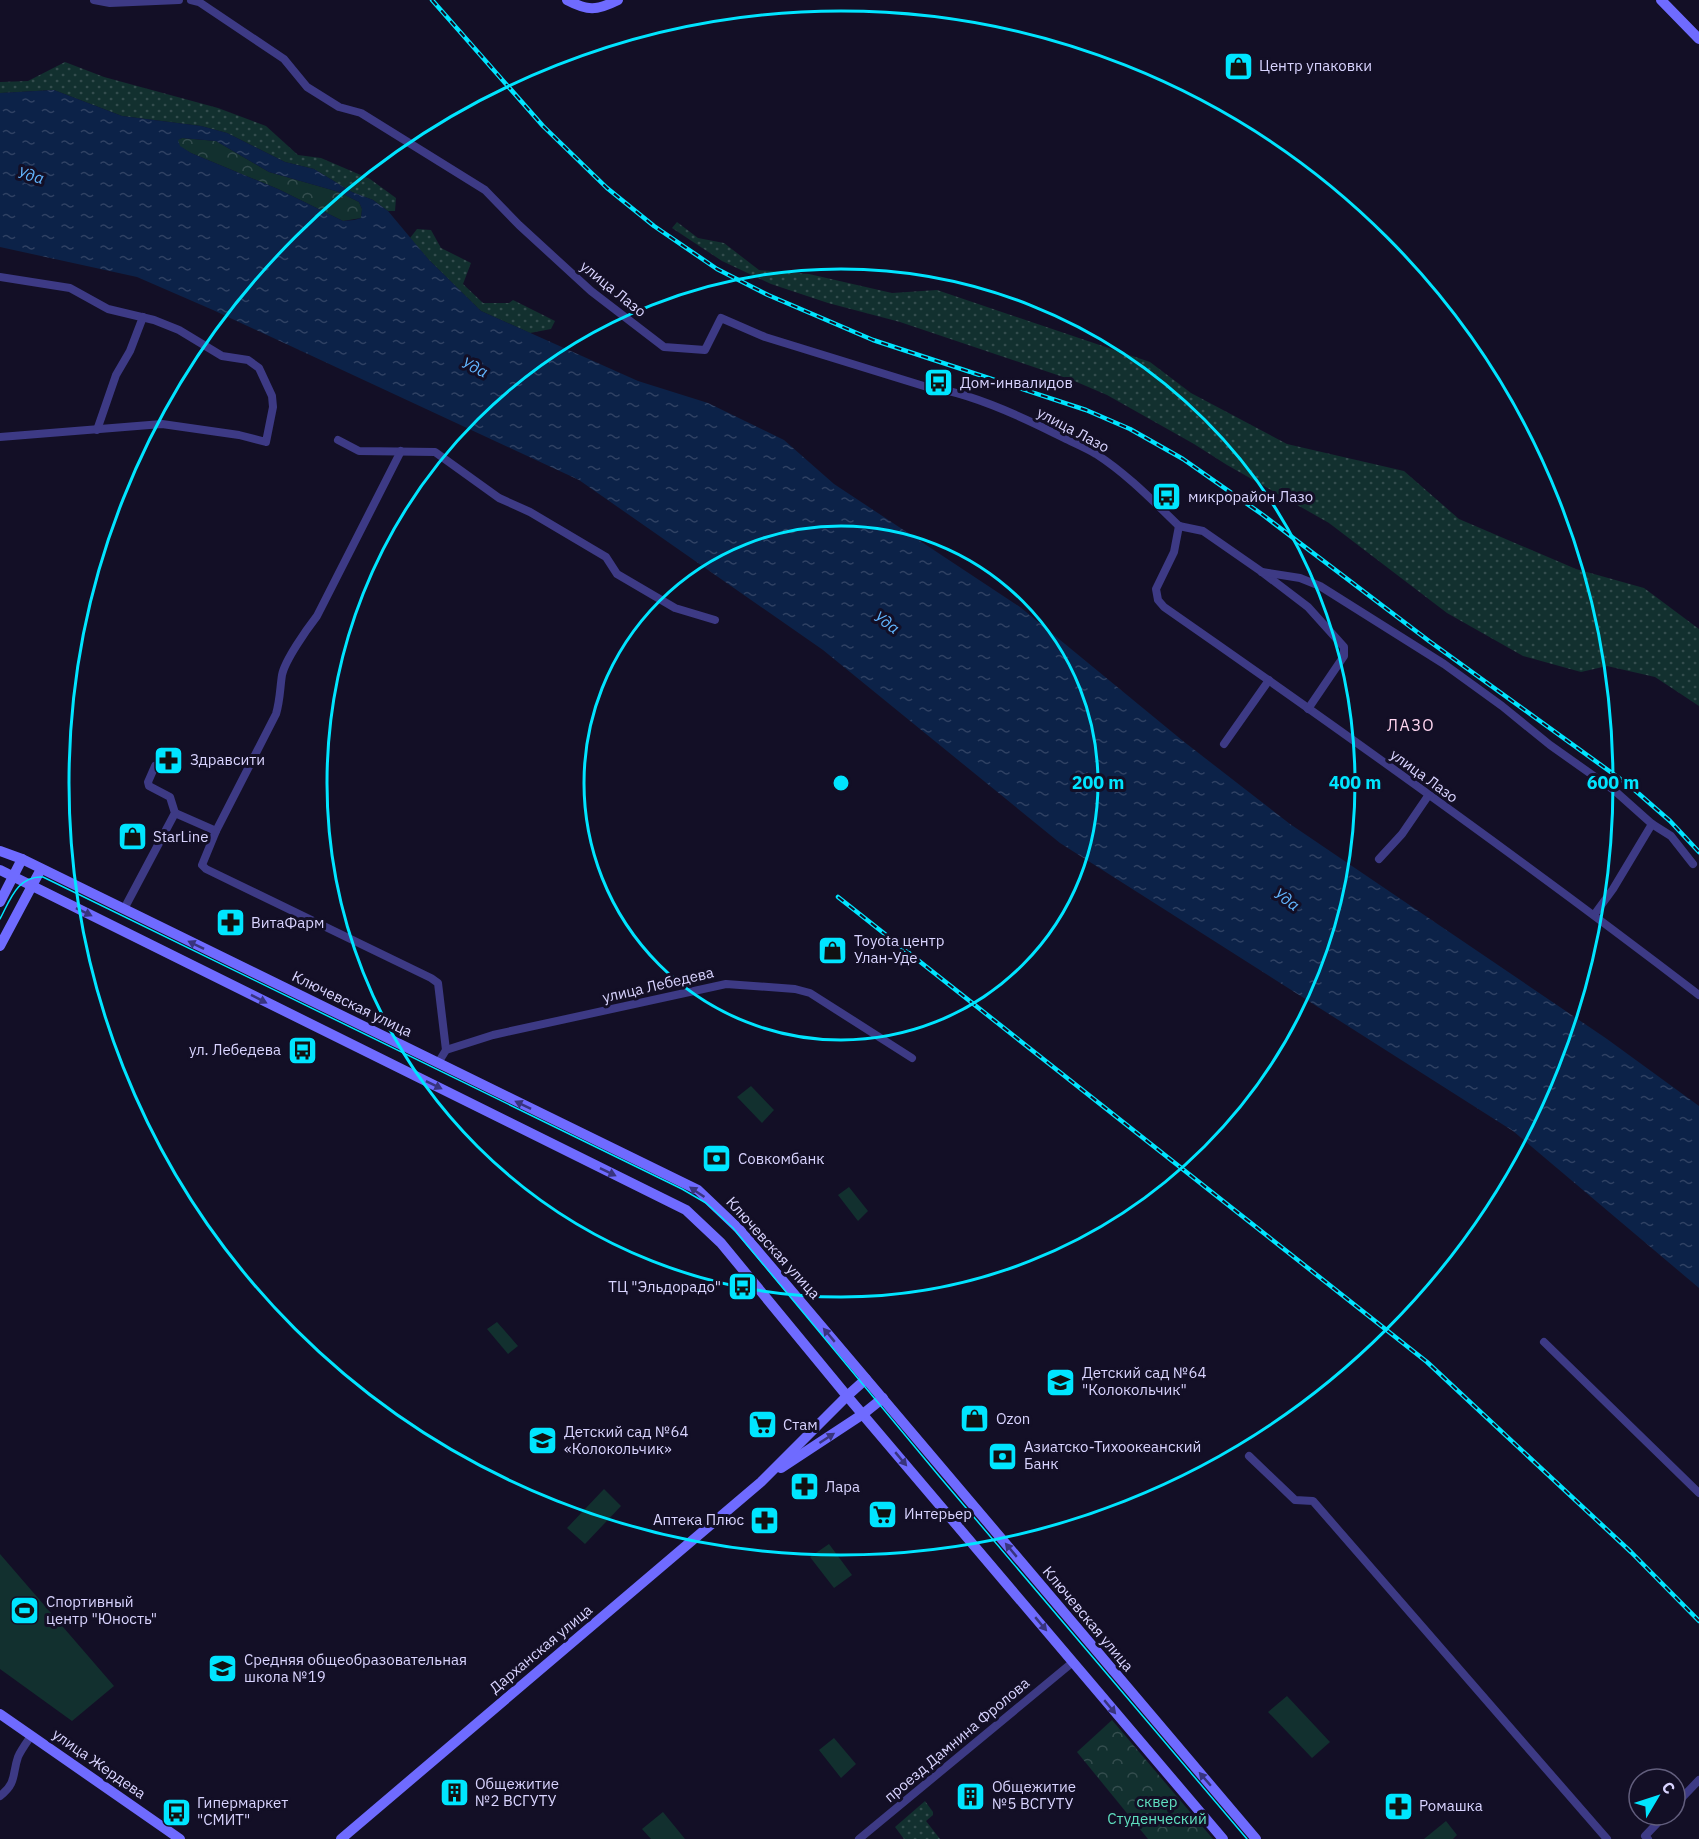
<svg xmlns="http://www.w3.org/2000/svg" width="1699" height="1839" font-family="'IBM Plex Sans',sans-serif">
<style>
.grass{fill:url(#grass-dots)}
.forest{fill:url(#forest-crowns)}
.pitch{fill:#12302f}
.water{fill:url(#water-ripples);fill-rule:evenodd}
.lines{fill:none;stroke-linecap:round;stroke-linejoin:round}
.street{stroke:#3d3a85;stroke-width:8}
.secondary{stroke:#6f6bff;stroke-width:10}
.tram{stroke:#00e5ff;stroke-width:1.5}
.rail-casing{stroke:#00e5ff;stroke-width:4.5}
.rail{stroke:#130f26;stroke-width:2;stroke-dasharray:7;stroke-linecap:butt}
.oneway{fill:#38347d}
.ring{fill:none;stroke:#00e5ff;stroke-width:3}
.labels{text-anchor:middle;stroke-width:6;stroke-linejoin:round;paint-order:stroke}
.poi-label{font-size:15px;fill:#d9d4ff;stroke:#130f26;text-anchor:start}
.street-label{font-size:15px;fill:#d9d4ff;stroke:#130f26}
.park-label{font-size:15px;fill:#5fe0c0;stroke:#130f26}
.water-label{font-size:16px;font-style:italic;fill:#62b6ff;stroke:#130f26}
.neighbourhood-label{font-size:16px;letter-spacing:1.5px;fill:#ffd6f0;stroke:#130f26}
.centre{fill:#00e5ff;stroke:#130f26;stroke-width:3}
.ring-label{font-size:18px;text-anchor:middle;font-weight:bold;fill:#00e5ff;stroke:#130f26;stroke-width:6;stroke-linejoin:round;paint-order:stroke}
</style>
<defs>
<pattern id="grass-dots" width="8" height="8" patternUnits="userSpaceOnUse" patternTransform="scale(1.5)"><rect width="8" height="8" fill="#12302f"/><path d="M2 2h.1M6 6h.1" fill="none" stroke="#344d4e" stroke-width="1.8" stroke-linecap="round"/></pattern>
<pattern id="forest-crowns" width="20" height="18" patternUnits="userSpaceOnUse" patternTransform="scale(1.5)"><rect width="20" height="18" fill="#12302f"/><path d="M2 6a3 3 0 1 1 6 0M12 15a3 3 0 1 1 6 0" fill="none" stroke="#344d4e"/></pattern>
<pattern id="water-ripples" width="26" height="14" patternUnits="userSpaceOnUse" patternTransform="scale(1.5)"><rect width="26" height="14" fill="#0c2248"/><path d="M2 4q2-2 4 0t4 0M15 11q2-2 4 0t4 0" fill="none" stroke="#2f4163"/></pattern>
</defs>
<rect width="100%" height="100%" fill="#130f26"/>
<!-- grass -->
<g class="grass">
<path d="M65,62L104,77L218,108L266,126L298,155L321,158L370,179L396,198L395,211H388L373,200L352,192L314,169L285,162L227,133L201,126L122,116L54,90L0,93V82L28,81Z"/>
<path d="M677,222L698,238L724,243L759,270L809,274L892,293L937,290L1150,362L1191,393L1287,444L1404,471L1459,519L1576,569L1644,588L1699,629V706L1655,677L1607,666L1581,672L1523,656L1447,613L1329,523L1227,465L1194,444L1107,395L1072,380L900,322L828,303L771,284L722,261L672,228Z"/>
<path d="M417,229L431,230L441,248L471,263L463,284L483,303H509L513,300L555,321L551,329L530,333L481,311L429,260L410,238Z"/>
<path d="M925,1801L933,1812V1815L926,1821L940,1839H904L895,1827Z"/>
</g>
<!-- forest -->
<g class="forest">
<path d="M182,138L216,141L269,172L339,192L359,202L362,209L361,218L343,221L278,189L191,153L179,146L177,140Z"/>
<path d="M1112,1720L1213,1839H1148L1077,1752Z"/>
</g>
<!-- pitch -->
<g class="pitch">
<path d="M751,1086L774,1110L762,1123L737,1097Z"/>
<path d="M849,1187L868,1211L858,1221L838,1195Z"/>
<path d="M497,1322L518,1346L508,1354L487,1329Z"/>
<path d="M604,1489L621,1506L585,1544L567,1528Z"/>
<path d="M829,1544L852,1575L834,1588L810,1557Z"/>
<path d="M0,1554L114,1686L72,1721L0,1669Z"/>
<path d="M1287,1696L1330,1742L1312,1758L1268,1712Z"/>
<path d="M834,1738L856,1764L841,1778L819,1750Z"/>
<path d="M663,1812L685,1839H651L642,1829Z"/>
<path d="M1446,1821L1457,1835L1453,1839H1424Z"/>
</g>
<!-- water -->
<path class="water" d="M54,90L122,116L201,126L227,133L285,162L314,169L352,192L373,200L388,211L429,260L481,311L638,381L708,403L784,440L834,484L1020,607L1183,741L1290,824L1607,1039L1699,1106V1288L1513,1131L1060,843L823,650L579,480L213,310L137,277L0,247V93ZM182,138L216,141L269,172L339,192L359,202L362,209L361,218L354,220L343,221L278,189L191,153L180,146L178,140Z"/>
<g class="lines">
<!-- street -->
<g class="street">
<path d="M94,0L110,3L179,0"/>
<path d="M191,0L199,2L284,59L307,87L339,107L361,113L485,190L519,225L591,291L664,347L705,350L721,318L765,337L927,387C970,392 1025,418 1064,438C1074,443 1086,448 1096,454C1127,474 1153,501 1179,526"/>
<path d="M0,277L70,288L108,309L154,320L179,330L222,356L248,360L259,368L272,396L273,407L266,442L239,435L162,424L0,437"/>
<path d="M97,430L116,375L130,351L143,317"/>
<path d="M338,440L359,451L435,452L499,498L530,512L606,557L617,574L675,608L715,620"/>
<path d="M401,451L317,616C307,629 285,660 282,675C280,688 280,701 276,714L216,831L202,865L206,869L431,978L438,983L446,1050"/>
<path d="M1179,526L1174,552L1156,589L1158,600L1164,607C1345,733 1524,861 1699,995"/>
<path d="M1179,526L1203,531L1262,572L1308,607L1344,647V656L1308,709"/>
<path d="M1262,572L1300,578L1320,586L1444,664L1502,706L1550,745L1615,791L1652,824L1671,836L1693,864"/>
<path d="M1224,744L1269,680"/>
<path d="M175,813L216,831"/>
<path d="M1379,859L1402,834L1428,796"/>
<path d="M124,909L175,813L170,797L149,786L148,782L155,766"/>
<path d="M1594,915L1613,889L1652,824"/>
<path d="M438,1063L446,1050L493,1035L726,984L795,989L810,993L912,1058"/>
<path d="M1544,1342L1699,1493"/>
<path d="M1249,1456L1295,1500L1313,1501L1607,1839"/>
<path d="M0,1796C17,1783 12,1774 18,1757C21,1750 27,1742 31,1736"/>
<path d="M1675,1805L1699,1780"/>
<path d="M859,1839L1073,1662"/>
<path d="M1648,1839L1645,1836L1665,1815"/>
</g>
<!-- secondary -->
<g class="secondary">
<path d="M567,0C588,11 596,11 618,0"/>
<path d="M1661,0L1699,39"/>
<path d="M0,851L22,859L698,1190L739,1229L1256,1839"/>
<path d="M0,870L686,1210L721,1243L847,1396L1223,1839"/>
<path d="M0,902L22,859"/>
<path d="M0,946L41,869"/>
<path d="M781,1468L863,1414L883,1398"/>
<path d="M0,1714L180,1839"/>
<path d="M341,1839L761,1482L847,1396L866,1379"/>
</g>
<!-- tram -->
<path class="tram" d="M0,919C10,900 18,875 43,877L682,1189L706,1203L733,1228L939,1476L1247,1839"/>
<defs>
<g id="rail">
<path d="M432,0L543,126L607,188L654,226L717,269L768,295L873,340L1086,410L1130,429L1183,459L1263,515L1429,641L1630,786L1670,821L1699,852"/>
<path d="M838,897L1427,1362L1631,1552L1699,1621"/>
</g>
</defs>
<!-- rail casing -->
<use href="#rail" class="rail-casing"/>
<!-- rail -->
<use href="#rail" class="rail"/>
</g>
<!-- one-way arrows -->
<defs><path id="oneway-solid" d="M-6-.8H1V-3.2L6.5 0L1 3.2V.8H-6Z" transform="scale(1.5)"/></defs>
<g class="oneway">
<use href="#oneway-solid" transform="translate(84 912) rotate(26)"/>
<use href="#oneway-solid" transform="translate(196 945) rotate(-154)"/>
<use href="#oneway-solid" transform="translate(259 999) rotate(27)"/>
<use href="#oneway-solid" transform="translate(434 1085) rotate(26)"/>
<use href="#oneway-solid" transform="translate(523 1105) rotate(-154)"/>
<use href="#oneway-solid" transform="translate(608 1172) rotate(26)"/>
<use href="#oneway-solid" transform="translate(697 1192) rotate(-146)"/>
<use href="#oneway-solid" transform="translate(829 1335) rotate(-130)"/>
<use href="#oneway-solid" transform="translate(827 1438) rotate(-33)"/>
<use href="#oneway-solid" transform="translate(901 1459) rotate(50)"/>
<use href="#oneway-solid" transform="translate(1011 1550) rotate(-130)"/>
<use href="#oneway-solid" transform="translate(1041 1624) rotate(50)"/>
<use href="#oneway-solid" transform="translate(1110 1707) rotate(50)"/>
<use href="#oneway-solid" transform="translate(1205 1779) rotate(-131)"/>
</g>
<!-- distance rings -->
<g class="ring">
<circle cx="841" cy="783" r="257"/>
<circle cx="841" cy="783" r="514"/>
<circle cx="841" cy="783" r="772"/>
</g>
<!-- icons -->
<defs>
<symbol id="shop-square" viewBox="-11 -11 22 22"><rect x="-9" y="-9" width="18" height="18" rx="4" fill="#00e5ff" stroke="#130f26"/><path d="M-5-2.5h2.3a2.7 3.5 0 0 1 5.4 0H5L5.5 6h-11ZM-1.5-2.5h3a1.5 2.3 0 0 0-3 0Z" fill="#111"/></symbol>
<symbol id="bus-square" viewBox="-11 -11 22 22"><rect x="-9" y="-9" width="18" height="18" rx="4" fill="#00e5ff" stroke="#130f26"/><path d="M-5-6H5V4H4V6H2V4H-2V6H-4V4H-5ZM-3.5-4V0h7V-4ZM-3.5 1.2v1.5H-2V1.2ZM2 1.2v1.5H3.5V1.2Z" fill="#111"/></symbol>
<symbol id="pharmacy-square" viewBox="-11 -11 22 22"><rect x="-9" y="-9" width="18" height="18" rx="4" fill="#00e5ff" stroke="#130f26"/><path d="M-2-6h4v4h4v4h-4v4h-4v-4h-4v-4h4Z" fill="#111"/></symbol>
<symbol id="bank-square" viewBox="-11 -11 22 22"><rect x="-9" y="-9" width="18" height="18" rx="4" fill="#00e5ff" stroke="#130f26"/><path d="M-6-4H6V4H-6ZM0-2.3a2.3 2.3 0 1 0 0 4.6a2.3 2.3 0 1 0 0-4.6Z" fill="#111"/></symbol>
<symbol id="school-square" viewBox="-11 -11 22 22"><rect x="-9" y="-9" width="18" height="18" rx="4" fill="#00e5ff" stroke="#130f26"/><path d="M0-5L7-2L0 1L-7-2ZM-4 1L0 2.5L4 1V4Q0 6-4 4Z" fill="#111"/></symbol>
<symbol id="supermarket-square" viewBox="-11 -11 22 22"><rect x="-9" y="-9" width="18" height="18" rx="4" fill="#00e5ff" stroke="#130f26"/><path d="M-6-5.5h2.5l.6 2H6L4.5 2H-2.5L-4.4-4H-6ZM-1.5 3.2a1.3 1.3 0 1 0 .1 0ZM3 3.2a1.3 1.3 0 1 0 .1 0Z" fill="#111"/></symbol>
<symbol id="stadium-square" viewBox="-11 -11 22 22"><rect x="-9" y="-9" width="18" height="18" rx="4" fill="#00e5ff" stroke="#130f26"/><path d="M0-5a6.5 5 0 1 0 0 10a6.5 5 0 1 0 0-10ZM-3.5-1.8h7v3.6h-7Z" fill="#111"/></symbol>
<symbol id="building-square" viewBox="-11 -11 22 22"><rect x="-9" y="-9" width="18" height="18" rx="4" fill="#00e5ff" stroke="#130f26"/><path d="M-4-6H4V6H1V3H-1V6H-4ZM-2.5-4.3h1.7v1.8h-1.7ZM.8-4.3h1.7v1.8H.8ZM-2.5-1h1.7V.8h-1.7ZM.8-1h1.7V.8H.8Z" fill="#111"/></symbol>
</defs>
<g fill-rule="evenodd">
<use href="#shop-square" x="1222" y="50" width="33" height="33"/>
<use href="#bus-square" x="922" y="366" width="33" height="33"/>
<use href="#bus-square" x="1150" y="480" width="33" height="33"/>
<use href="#pharmacy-square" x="152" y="744" width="33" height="33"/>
<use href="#shop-square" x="116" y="820" width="33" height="33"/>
<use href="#pharmacy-square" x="214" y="906" width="33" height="33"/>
<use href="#shop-square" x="816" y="934" width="33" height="33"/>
<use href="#bus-square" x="286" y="1034" width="33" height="33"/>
<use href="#bank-square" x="700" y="1142" width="33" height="33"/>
<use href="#bus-square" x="726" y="1270" width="33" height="33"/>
<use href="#school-square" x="1044" y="1366" width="33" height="33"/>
<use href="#shop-square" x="958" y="1402" width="33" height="33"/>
<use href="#supermarket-square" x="746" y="1408" width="33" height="33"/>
<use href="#school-square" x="526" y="1424" width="33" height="33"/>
<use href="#bank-square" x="986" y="1440" width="33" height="33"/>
<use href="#pharmacy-square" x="788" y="1470" width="33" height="33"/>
<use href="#supermarket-square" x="866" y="1498" width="33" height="33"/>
<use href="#pharmacy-square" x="748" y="1504" width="33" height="33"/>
<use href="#stadium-square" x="8" y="1594" width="33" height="33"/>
<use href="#school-square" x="206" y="1652" width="33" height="33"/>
<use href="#building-square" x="438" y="1776" width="33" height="33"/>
<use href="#building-square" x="954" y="1780" width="33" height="33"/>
<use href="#pharmacy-square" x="1382" y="1790" width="33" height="33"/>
<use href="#bus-square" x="160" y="1796" width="33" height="33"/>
</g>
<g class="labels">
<!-- poi labels -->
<g class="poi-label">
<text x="1259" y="71">Центр упаковки</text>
<text x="960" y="388">Дом-инвалидов</text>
<text x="1188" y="502">микрорайон Лазо</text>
<text x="190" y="765">Здравсити</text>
<text x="153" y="842">StarLine</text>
<text x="251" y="928">ВитаФарм</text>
<text x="854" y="946">Toyota центр<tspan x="854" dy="17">Улан-Уде</tspan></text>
<text x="281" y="1055" text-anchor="end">ул. Лебедева</text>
<text x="738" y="1164">Совкомбанк</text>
<text x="721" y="1292" text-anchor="end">ТЦ "Эльдорадо"</text>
<text x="1082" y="1378">Детский сад №64<tspan x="1082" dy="17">"Колокольчик"</tspan></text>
<text x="996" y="1424">Ozon</text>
<text x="783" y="1430">Стам</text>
<text x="564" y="1437">Детский сад №64<tspan x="564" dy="17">«Колокольчик»</tspan></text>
<text x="1024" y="1452">Азиатско-Тихоокеанский<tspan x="1024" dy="17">Банк</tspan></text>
<text x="825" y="1492">Лара</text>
<text x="904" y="1519">Интерьер</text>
<text x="744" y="1525" text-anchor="end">Аптека Плюс</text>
<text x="46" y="1607">Спортивный<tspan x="46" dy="17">центр "Юность"</tspan></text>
<text x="244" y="1665">Средняя общеобразовательная<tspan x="244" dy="17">школа №19</tspan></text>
<text x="475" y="1789">Общежитие<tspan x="475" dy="17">№2 ВСГУТУ</tspan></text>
<text x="992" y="1792">Общежитие<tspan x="992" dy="17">№5 ВСГУТУ</tspan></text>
<text x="197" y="1808">Гипермаркет<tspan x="197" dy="17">"СМИТ"</tspan></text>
<text x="1419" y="1811">Ромашка</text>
</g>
<!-- street labels -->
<g class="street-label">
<text transform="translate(613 289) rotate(39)" y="5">улица Лазо</text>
<text transform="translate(1073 430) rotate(28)" y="5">улица Лазо</text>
<text transform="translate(1424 776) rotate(36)" y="5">улица Лазо</text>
<text transform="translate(658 985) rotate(-13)" y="5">улица Лебедева</text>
<text transform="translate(352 1004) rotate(26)" y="5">Ключевская улица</text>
<text transform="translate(773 1248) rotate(48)" y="5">Ключевская улица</text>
<text transform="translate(1088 1619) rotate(50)" y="5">Ключевская улица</text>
<text transform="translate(541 1649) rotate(-40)" y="5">Дарханская улица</text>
<text transform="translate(957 1740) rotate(-40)" y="5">проезд Дамнина Фролова</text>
<text transform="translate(99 1764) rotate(35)" y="5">улица Жердева</text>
</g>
<!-- park labels -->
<g class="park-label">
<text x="1157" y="1807">сквер<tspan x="1157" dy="17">Студенческий</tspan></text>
</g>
<!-- water labels -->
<g class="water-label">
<text transform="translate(31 175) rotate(15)" y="6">Уда</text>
<text transform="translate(475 367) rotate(26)" y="6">Уда</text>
<text transform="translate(887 622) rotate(35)" y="6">Уда</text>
<text transform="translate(1287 899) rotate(35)" y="6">Уда</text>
</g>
<!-- neighbourhood labels -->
<g class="neighbourhood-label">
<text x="1411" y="731">ЛАЗО</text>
</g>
</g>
<circle cx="841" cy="783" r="9" class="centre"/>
<g class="ring-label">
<text x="1098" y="789">200 m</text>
<text x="1355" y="789">400 m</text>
<text x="1613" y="789">600 m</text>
</g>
<!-- north arrow -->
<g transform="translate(1657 1797) rotate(51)"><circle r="28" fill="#130f26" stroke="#625e7d" stroke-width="1.5"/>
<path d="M0-4.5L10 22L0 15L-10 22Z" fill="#00e5ff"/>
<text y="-9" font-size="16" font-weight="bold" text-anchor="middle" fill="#d9d4ff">С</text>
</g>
</svg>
